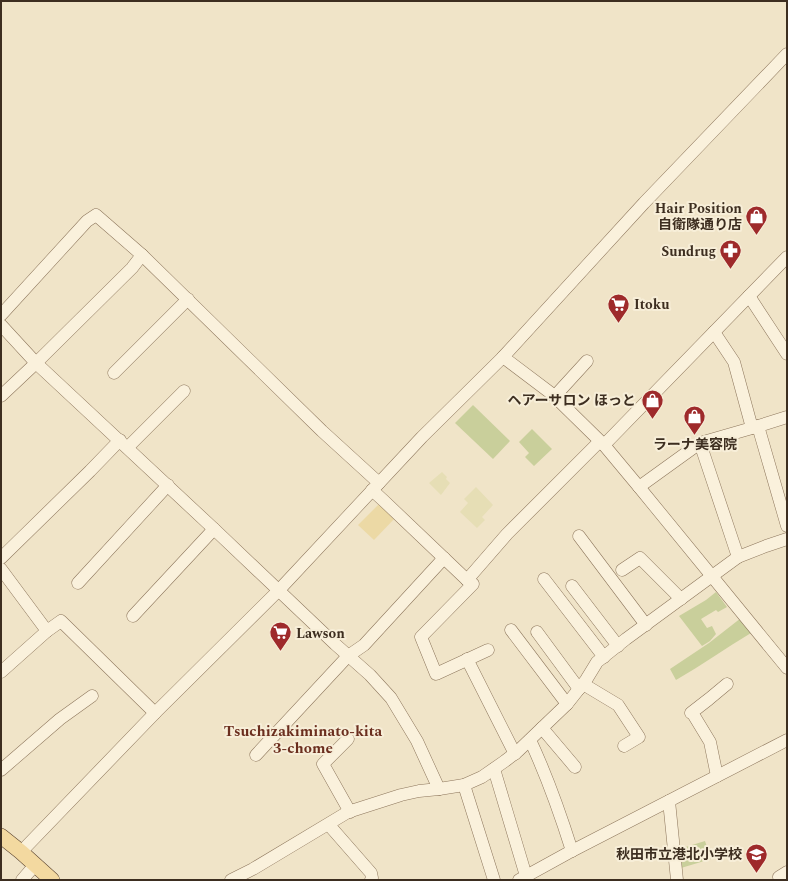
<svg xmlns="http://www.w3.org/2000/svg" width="788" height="881" font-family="Spectral,'Noto Sans JP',serif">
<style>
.farmland{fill:#e6deb5}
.green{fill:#c9cf9b}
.sand{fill:#ecd9a5}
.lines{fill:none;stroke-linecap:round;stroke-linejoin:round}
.minor-casing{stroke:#8d765c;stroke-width:13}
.major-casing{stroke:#5b4430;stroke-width:16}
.minor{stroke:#faf1dc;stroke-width:12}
.major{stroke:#f3d9a0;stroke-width:15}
.labels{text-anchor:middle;stroke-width:4;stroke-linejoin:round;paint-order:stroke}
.poi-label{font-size:14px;font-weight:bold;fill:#3d2e20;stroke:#f7eed8;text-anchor:end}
.neighbourhood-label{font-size:15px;font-weight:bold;fill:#6b2e1e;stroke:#f7eed8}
</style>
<rect width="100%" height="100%" fill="#f0e4c8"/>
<!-- farmland -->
<g class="farmland">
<path d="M442,472L447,477L446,479L450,483L441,495L429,483Z"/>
<path d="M476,487L493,505L482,517L485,520L477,528L460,512L468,503L464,499Z"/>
</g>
<!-- green -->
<g class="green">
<path d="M473,405L510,441L493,459L455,423Z"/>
<path d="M532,429L552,449L534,466L525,457L529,453L519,442Z"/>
<path d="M716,592L727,607L718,612L716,610L701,619L707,628L712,626L716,634L710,641L702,646L679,616L706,600Z"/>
<path d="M741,618L751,633C726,648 702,665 676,680L670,669L709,643Z"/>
<path d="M705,841L711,859L681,868L679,849Z"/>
</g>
<!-- sand -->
<path class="sand" d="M381,502L396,517L374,540L358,525Z"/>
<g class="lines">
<defs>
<g id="minor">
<path d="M749,296L787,354"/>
<path d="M1,315L87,221L96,215L142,255L322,431L379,483"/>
<path d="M1,325L36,363L214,529L335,644L370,675L391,698L417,741L439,789"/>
<path d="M714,332L734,362L752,428"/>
<path d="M503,357L552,394L604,445L639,487L787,668"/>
<path d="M114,373L188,299"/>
<path d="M1,396L36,363L132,268L142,255"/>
<path d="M555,396L587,361"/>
<path d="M758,426L787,526"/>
<path d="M700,443L738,557"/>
<path d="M604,445L787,257"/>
<path d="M128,447L184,391"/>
<path d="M639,487L700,443L752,428L787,417"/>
<path d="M372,490L384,501L467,580L507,534L599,442"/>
<path d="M579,536L646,625"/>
<path d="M1,558L90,471L120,440"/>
<path d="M1,569L47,631"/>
<path d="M622,570L640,558L681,599"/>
<path d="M544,579L604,657"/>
<path d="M467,580L473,584L421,637L436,674L488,650"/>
<path d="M78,583L168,485"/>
<path d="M572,586L618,646"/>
<path d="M133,616L214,529"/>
<path d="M511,630L567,704"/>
<path d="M537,632L579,689"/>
<path d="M467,659L515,754"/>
<path d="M1,672L47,631L61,621L155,713"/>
<path d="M583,684L618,705L639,737L624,746"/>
<path d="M542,728L575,767"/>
<path d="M348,739L323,764L350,812"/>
<path d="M530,740C547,776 560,813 572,851"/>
<path d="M256,755L348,656L364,645L444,558"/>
<path d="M494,769L526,876"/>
<path d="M1,770L60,719L92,696"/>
<path d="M717,776L710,742L693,714L691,713L709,699L727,684"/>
<path d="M464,785L494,880"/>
<path d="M669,801L677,880"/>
<path d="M329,825L371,873L372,878L371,880"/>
<path d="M21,852L155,713L279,590L422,437L503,357L644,203L787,54"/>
<path d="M22,880L35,865"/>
<path d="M231,880L253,869L348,812L401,795L419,791L439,789L464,785L482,777L505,761L518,751L567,704L586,680L597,662L626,639L738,557L766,546L787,539"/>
<path d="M519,880L568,853L787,740"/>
<path d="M780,880L779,877L787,872"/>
</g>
<path id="major" d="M1,836L21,852L52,880"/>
</defs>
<!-- minor casing -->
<use href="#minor" class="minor-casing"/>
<!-- major casing -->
<use href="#major" class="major-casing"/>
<!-- minor -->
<use href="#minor" class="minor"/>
<!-- major -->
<use href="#major" class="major"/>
</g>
<!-- icons -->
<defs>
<symbol id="shop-pin" viewBox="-11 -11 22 30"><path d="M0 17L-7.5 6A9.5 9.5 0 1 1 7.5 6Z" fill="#9e2a2b" stroke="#f7eed8"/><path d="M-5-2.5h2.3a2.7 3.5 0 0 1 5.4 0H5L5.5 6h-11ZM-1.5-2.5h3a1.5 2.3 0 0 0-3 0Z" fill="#fff"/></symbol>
<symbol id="pharmacy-pin" viewBox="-11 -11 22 30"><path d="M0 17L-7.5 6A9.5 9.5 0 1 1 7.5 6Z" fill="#9e2a2b" stroke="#f7eed8"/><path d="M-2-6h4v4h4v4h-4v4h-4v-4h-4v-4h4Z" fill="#fff"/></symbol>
<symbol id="supermarket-pin" viewBox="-11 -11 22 30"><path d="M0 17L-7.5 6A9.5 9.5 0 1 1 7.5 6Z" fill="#9e2a2b" stroke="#f7eed8"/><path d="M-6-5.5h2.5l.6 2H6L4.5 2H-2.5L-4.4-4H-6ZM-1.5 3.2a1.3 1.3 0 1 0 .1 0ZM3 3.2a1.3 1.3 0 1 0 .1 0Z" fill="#fff"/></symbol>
<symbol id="school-pin" viewBox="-11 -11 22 30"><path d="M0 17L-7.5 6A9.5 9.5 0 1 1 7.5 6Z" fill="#9e2a2b" stroke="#f7eed8"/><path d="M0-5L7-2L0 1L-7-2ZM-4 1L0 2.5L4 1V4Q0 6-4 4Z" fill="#fff"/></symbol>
</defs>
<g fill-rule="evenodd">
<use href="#shop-pin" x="744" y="204" width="25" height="34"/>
<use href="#pharmacy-pin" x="718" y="238" width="25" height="34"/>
<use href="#supermarket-pin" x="606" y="292" width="25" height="34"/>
<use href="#shop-pin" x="640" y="388" width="25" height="34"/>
<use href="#shop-pin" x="682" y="404" width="25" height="34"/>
<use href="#supermarket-pin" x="268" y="620" width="25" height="34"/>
<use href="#school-pin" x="744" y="842" width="25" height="34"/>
</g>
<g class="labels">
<!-- poi labels -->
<g class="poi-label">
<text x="742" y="213">Hair Position<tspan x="742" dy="16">自衛隊通り店</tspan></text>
<text x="716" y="256">Sundrug</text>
<text x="634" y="309" text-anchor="start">Itoku</text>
<text x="636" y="405">ヘアーサロン ほっと</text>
<text x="695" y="449" text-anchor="middle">ラーナ美容院</text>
<text x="296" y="638" text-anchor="start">Lawson</text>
<text x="742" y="859">秋田市立港北小学校</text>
</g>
<!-- neighbourhood labels -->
<g class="neighbourhood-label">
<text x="303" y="736">Tsuchizakiminato-kita<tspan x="303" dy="17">3-chome</tspan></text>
</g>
</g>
<!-- border -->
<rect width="788" height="881" fill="none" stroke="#3d2e20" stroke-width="4"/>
</svg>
